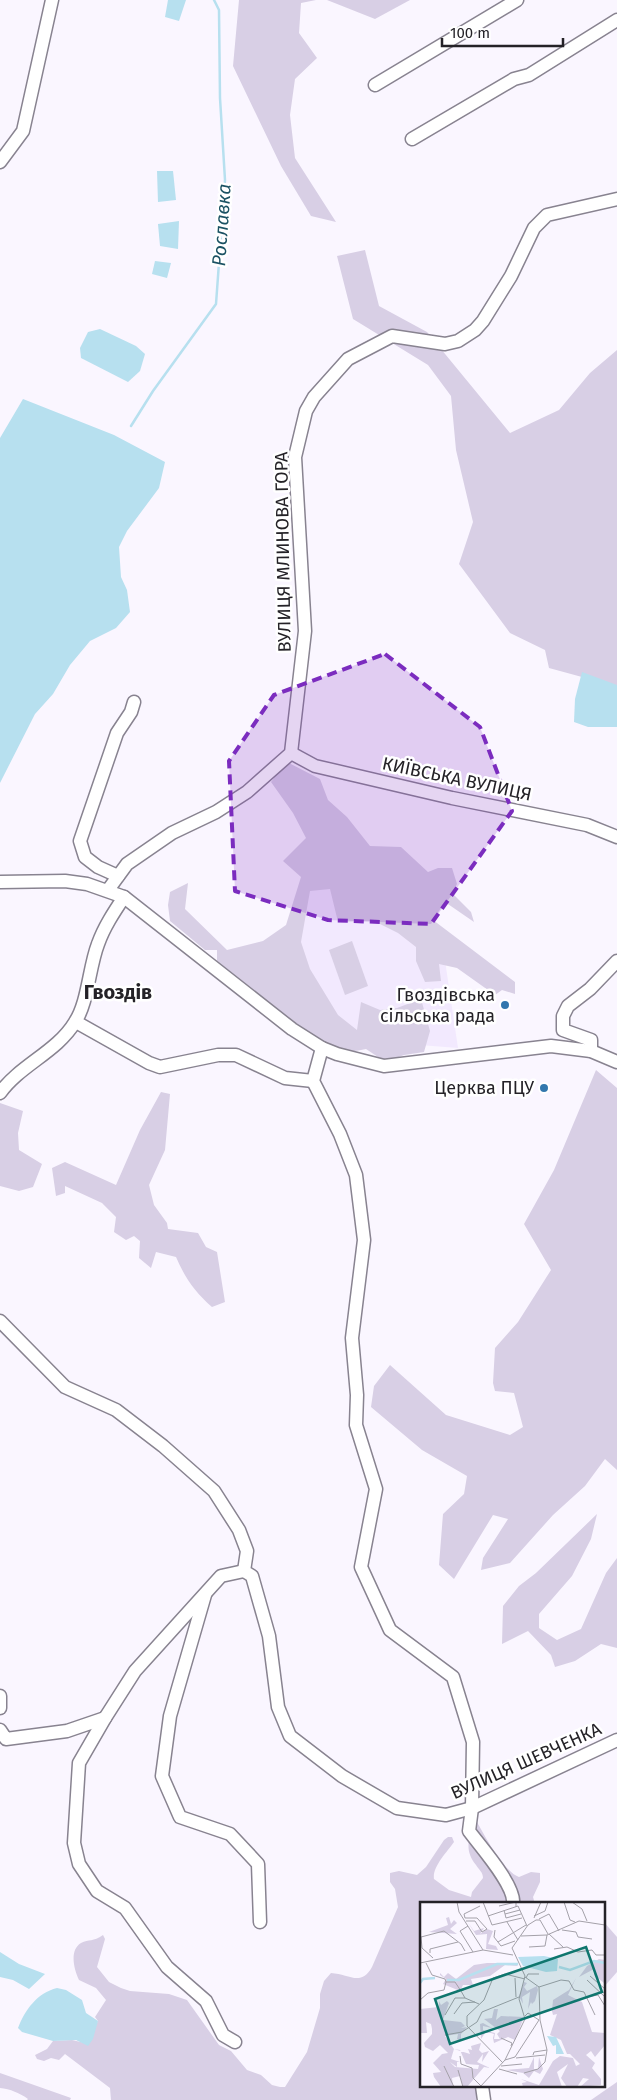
<svg xmlns="http://www.w3.org/2000/svg" width="617" height="2100" font-family="'Fira Sans',sans-serif">
<style>
.built{fill:#f2e9fe}
.green{fill:#d8cfe5}
.water{fill:#b7e0ef}
.lines{fill:none;stroke-linecap:round;stroke-linejoin:round}
.stream{stroke:#b7e0ef;stroke-width:2.5}
.minor-casing{stroke:#888390;stroke-width:15}
.minor{stroke:#fff;stroke-width:12}
.marked{fill:#7b2cbf;fill-opacity:0.2;stroke:#7b2cbf;stroke-width:4;stroke-dasharray:10 6;stroke-linejoin:round}
.poi-dot{fill:#3277ad;stroke:#fff;stroke-width:2}
.labels{text-anchor:middle;stroke-width:5;stroke-linejoin:round;paint-order:stroke}
.street-label{font-size:18px;fill:#242227;stroke:#fff}
.poi-label{font-size:18px;fill:#242227;stroke:#fff;text-anchor:end}
.water-label{font-size:19px;font-style:italic;fill:#1b5263;stroke:#fff}
.quarter-label{font-size:20px;font-weight:bold;fill:#242227;stroke:#fff}
.inset-river{fill:none;stroke:#b7e0ef;stroke-width:2.5}
.inset-road{fill:none;stroke:#a4a1a9;stroke-width:1}
.view{fill:#0f766e;fill-opacity:0.15;stroke:#0f766e;stroke-width:2.5}
.inset-edge{fill:none;stroke:#242227;stroke-width:2.5}
</style>
<rect width="100%" height="100%" fill="#faf6ff"/>
<!-- built -->
<path class="built" d="M313,858L443,947L458,1048L331,1038L291,926Z"/>
<!-- green -->
<g class="green">
<path d="M239,0H316L301,3L299,33L317,58L295,79L290,115L295,158L336,222L311,216L281,166L233,66Z"/>
<path d="M327,0H410L375,19Z"/>
<path d="M365,250L379,306L427,332L510,433L559,410L590,373L617,350V689L582,677L549,668L545,650L510,633L459,564L473,522L456,450L451,396L428,365L353,319L337,256Z"/>
<path d="M287,762L320,779L328,800L347,817L370,846L401,847L428,872L438,868H452L457,884L452,893L471,912L474,922L445,902L433,920L515,982V994L502,990L495,995L457,968L439,964L441,981L425,982L416,961V947L398,933L374,921L338,922L330,889L310,891L301,942L310,969L338,1015L357,1030L361,1002L380,1010L397,1008L421,999L430,1031L424,1052L404,1055L388,1061L378,1057L366,1049C360,1050 353,1052 347,1051C309,1048 247,986 217,961V950H205L170,921L168,905L170,892L188,883L185,909L227,950L263,941L286,925L301,877L283,861L306,838L293,813L271,782Z"/>
<path d="M352,941L368,986L345,995L329,950Z"/>
<path d="M596,1070L617,1088V1470L605,1459L585,1486L553,1515L510,1563L481,1570L483,1558L508,1519L493,1515L454,1579L439,1565L443,1514L464,1494L467,1476L422,1450L371,1407L374,1386L390,1365L446,1415L510,1435L523,1427L514,1393L495,1391L493,1383L495,1348L518,1322L551,1270L524,1224L554,1170Z"/>
<path d="M161,1092L170,1094L165,1150L149,1185L154,1205L167,1223L168,1229L198,1233L206,1247L217,1252L225,1302L212,1307C195,1292 185,1278 176,1257L156,1252L151,1268L139,1258L140,1241L134,1236L126,1240L114,1232L116,1217L102,1203L65,1186V1193L56,1196L52,1168L65,1162L116,1185L140,1130Z"/>
<path d="M0,1103L23,1111L18,1133L19,1150L42,1164L33,1187L19,1191L0,1186Z"/>
<path d="M597,1514L591,1539L572,1576L539,1614V1628L557,1640L581,1629L606,1573L617,1558V1648L601,1644L575,1661L555,1667L551,1655L528,1631L502,1644L503,1606L519,1586L536,1573Z"/>
<path d="M477,1822C484,1835 505,1873 519,1877L531,1872L540,1873V1882L533,1897L535,1904H421V2086H490L478,2092L476,2100H111L110,2088L65,2054L59,2060L51,2058L44,2061L37,2059L35,2055L47,2049L53,2041L72,2040L85,2043L98,2021L95,2017L106,2000L96,1988L79,1980C74,1970 69,1950 81,1943C89,1939 93,1942 103,1935L105,1939L97,1967L109,1982L121,1988L130,1991L169,1994L187,2000L219,2045L231,2051L247,2070L261,2075L272,2085L280,2087H285L307,2052L320,2008V1994L324,1981L331,1973C349,1974 361,1987 372,1967L398,1907L395,1889L390,1882V1873L399,1871L417,1875L426,1867L444,1840L448,1837H452L454,1842C447,1852 432,1867 434,1879L449,1890L471,1897L472,1892L483,1878C483,1872 479,1870 476,1865C464,1850 469,1840 473,1824Z"/>
<path d="M603,1921L617,1937V1972L603,1988Z"/>
<path d="M0,2073L71,2098L70,2100H27L28,2099C20,2093 10,2089 0,2088Z"/>
<path d="M617,2082V2100H591Z"/>
</g>
<!-- water -->
<g class="water">
<path d="M168,0H186L179,21L165,17Z"/>
<path d="M157,171H173L176,200L158,202Z"/>
<path d="M179,221L178,249L160,246L158,224Z"/>
<path d="M155,261L171,263L167,278L152,274Z"/>
<path d="M100,329L136,346L145,354L140,371L128,382L81,358L80,348L88,332Z"/>
<path d="M23,399L114,435L165,462L159,488L127,531L119,547L121,577L127,590L130,612L116,628L90,641L70,665L53,694L35,714L0,783V438Z"/>
<path d="M582,672L617,685V727H588L574,722L575,699Z"/>
<path d="M0,1952L19,1964L45,1974L29,1989L13,1980L0,1977Z"/>
<path d="M57,1988L66,1990L82,2000L86,2013L98,2021L93,2039L88,2046L76,2040L53,2041L22,2032L18,2028C25,2010 37,1993 57,1988Z"/>
</g>
<g class="lines">
<!-- stream -->
<path class="stream" d="M131,426L153,391L216,304L225,180L220,98L219,10L214,0"/>
<defs>
<g id="minor">
<path d="M375,85L517,0"/>
<path d="M412,139L514,79L529,75L617,20"/>
<path d="M0,162L23,131L52,0"/>
<path d="M291,753L315,766L452,798L587,825L617,837"/>
<path d="M118,876L98,867L85,857L80,841L117,733L131,712L134,702"/>
<path d="M0,882L65,881L87,884L124,897L292,1029L322,1048L337,1054L384,1066L551,1046L591,1051L617,1062"/>
<path d="M108,890L127,864L172,833L216,812L247,792L291,753L305,631L295,457L306,411L314,397L348,359L392,336L445,344L458,341L475,330L483,321L511,276L534,228L547,215L617,199"/>
<path d="M76,1022L149,1063L160,1067L218,1055H236L285,1078L313,1081"/>
<path d="M322,1048L313,1081L340,1134L356,1175L364,1240L352,1338L357,1395L356,1425L376,1489L361,1567L390,1630L453,1677L473,1742L472,1808L469,1831C480,1846 516,1886 513,1904"/>
<path d="M591,1051V1040L563,1030V1016L568,1006L590,989L617,961"/>
<path d="M0,1093C20,1065 57,1052 75,1022C88,1003 89,967 98,944C104,927 114,912 124,897"/>
<path d="M0,1321L65,1387L116,1410L163,1446L214,1491L239,1530L247,1551L244,1571L252,1576L269,1636L278,1707L290,1736L342,1776L397,1808L446,1815L472,1808L617,1740"/>
<path d="M205,1595L170,1716L162,1776L180,1817L230,1834L258,1864L260,1922"/>
<path d="M0,1696V1708"/>
<path d="M0,1730L6,1739L67,1731L105,1718"/>
<path d="M235,2042L223,2035L206,2001L167,1967L125,1908L97,1891L79,1864L74,1843L79,1763L105,1718L135,1671L221,1576L244,1571"/>
<path d="M482,2086L484,2100"/>
</g>
</defs>
<!-- minor casing -->
<use href="#minor" class="minor-casing"/>
<!-- minor -->
<use href="#minor" class="minor"/>
</g>
<!-- marked area -->
<path class="marked" d="M385,654L480,727L512,811L431,924L328,920L235,891L229,761L274,695Z"/>
<!-- markers -->
<g class="poi-dot">
<circle cx="505" cy="1005" r="5"/>
<circle cx="544" cy="1088" r="5"/>
</g>
<g class="labels">
<!-- street labels -->
<g class="street-label">
<text transform="translate(283 552) rotate(-91)" y="6">ВУЛИЦЯ МЛИНОВА ГОРА</text>
<text transform="translate(457 779) rotate(12)" y="6">КИЇВСЬКА ВУЛИЦЯ</text>
<text transform="translate(526 1761) rotate(-24)" y="6">ВУЛИЦЯ ШЕВЧЕНКА</text>
</g>
<!-- poi labels -->
<g class="poi-label">
<text x="495" y="1001">Гвоздівська<tspan x="495" dy="21">сільська рада</tspan></text>
<text x="534" y="1094">Церква ПЦУ</text>
</g>
<!-- water labels -->
<g class="water-label">
<text transform="translate(221 225) rotate(-86)" y="7">Рославка</text>
</g>
<!-- quarter labels -->
<g class="quarter-label">
<text x="118" y="999">Гвоздів</text>
</g>
</g>
<!-- overview -->
<g transform="translate(420 1902)">
<rect width="185" height="185" fill="#faf6ff"/>
<path d="M29,15L31,22L34,18L37,21L30,27L37,32L9,30L28,23L26,16ZM47,19L54,29L64,26L60,32L67,27L73,29L68,42L76,44L78,48L66,47L67,32L56,33ZM185,58L184,81L174,73V67L159,75L167,64L179,57ZM67,61H94L98,64L85,63L70,74L51,77L53,83H43L40,89L23,82L26,77L20,73V71L24,75L28,71L36,77L54,63ZM156,76L148,93L162,100L172,130L185,131V143L175,155L171,149L166,153L175,161L172,166L181,177V183L160,185L169,177L163,176L157,185H147L141,176L148,162L137,170L142,185H103L102,181L107,180L101,177L119,183L133,159L140,154L153,156L156,164L160,162L150,152H147L141,138L130,133L137,112L133,113L132,109L133,98L149,88ZM104,80L107,81L104,85L107,89L117,84L118,88L115,99L112,102L111,100L108,107L110,90L102,95L103,102L99,94ZM19,99L21,103L27,99L29,101L23,118L41,120L45,124L41,126L47,125L41,132V139L37,137L38,132L25,134L34,147L50,152L48,147L52,148L51,144L61,141L59,148L62,151L69,149L62,160L63,152L57,160L70,166L64,165L47,185H43L40,174L32,176L33,185H21L14,175L13,171L21,170L13,161L22,152L28,151L20,143L13,149L5,145L4,141L12,132V127L11,122L6,120L7,131H0V107L19,105ZM34,147L40,148L46,162L59,163L58,167L35,165L30,160L37,165V160H40L31,157ZM74,107H78L76,118L81,114L104,115L95,138L88,135L74,141L73,136L74,132L71,131H65L61,137L60,122L63,121L72,126L63,124V128L75,131L74,137H80L77,132L80,129L64,117L72,116ZM114,155V167H118L119,155L123,167L120,172L114,169L109,176L103,171L86,168L109,166Z" fill="#d8cfe5" fill-rule="evenodd"/>
<path d="M124,54L138,57L137,69L126,70L103,64L98,55ZM127,134L136,135L144,152H136V143L133,144Z" fill="#b7e0ef"/>
<path class="inset-river" d="M139,65L150,68L174,59L185,61M27,78H39L77,62H98M0,81L3,77L15,76"/>
<path class="inset-road" d="M37,0L39,10L63,48M63,0L72,23L102,16M144,0L150,18L155,20M152,0L162,7L167,19M79,4L96,0V5M84,8L86,16L101,12M85,12L100,8M68,14L98,4L107,24M114,14L125,9L128,0M45,16H57L67,27L62,30L55,19H46M45,16L44,12L60,4M114,16L121,0M119,17L129,12L139,29M87,20L98,38M48,24L40,29L53,50M75,28L74,35L81,44L95,39M142,28L156,30L158,35L172,37M129,32L143,45M101,34L127,33L159,19L185,23M78,40L106,23M109,45L125,44L127,33M134,47L147,45L158,50L172,48L176,53H185M10,51V47L38,40M13,56L2,46L1,35L24,29L41,42L45,49M0,61L63,48L93,53M170,74L185,87M105,75L119,85L141,78L149,79L154,88L164,90L175,113M95,76L96,95M106,76L108,72H119M167,78L185,95M26,80H35L41,89M167,95L178,93L185,104M45,96L41,89L54,83M0,98L8,91L24,88L26,80L25,77L12,73L6,61M34,112L42,101L55,100M25,113L35,96H45L59,102M105,114L108,111L119,118M25,133L42,130L57,120L62,110L99,95M81,136L92,141L91,144M113,153L114,150L127,148M40,154L41,162L52,166L53,176L61,184M96,156L125,153M85,158L95,155L119,118M83,161L47,124V114L64,98L73,76L85,72L105,77M24,164L34,185M81,164L102,162M79,167L97,172M38,168L43,185M104,171L118,167L125,160L127,148L120,118L119,85M60,185L85,158L105,117L99,97L105,74L92,46L108,23L116,18H120L128,32"/>
<path class="view" d="M166,45L182,90L30,142L15,97Z"/>
<rect width="185" height="185" class="inset-edge"/>
</g>
<!-- scale -->
<path d="M442 38v8h121v-8" fill="none" stroke="#242227" stroke-width="2.5"/>
<text x="450" y="38" font-size="15" fill="#242227" stroke="#ffffff" stroke-width="4" paint-order="stroke">100 m</text>
</svg>
